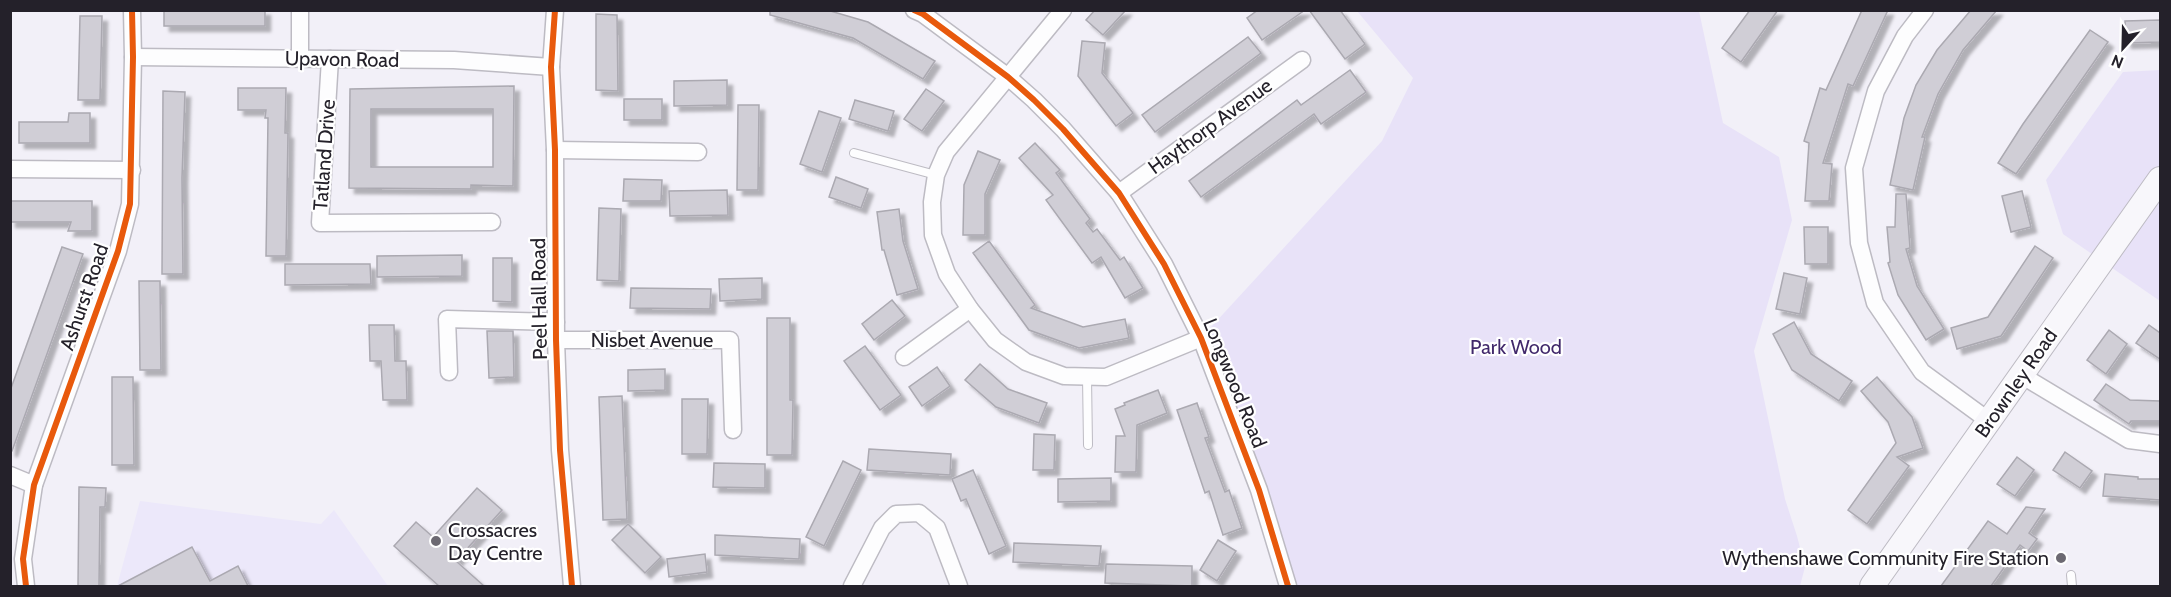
<svg xmlns="http://www.w3.org/2000/svg" width="2171" height="597" font-family="Cabin,sans-serif">
<style>
.built{fill:#ece8fa}
.green{fill:#e8e2f8}
.building{fill:#d0ced6;stroke:#aba9b1;stroke-width:1.5;fill-rule:evenodd;filter:url(#shadow)}
.lines{fill:none;stroke-linecap:round;stroke-linejoin:round}
.lane-casing{stroke:#bdbbc3;stroke-width:10}
.street-casing{stroke:#bdbbc3;stroke-width:19}
.secondary-casing{stroke:#bdbbc3;stroke-width:26}
.lane{stroke:#fdfdfe;stroke-width:8}
.street{stroke:#fdfdfe;stroke-width:16}
.secondary{stroke:#f8f7fb;stroke-width:24}
.cycleway-casing{stroke:#fff;stroke-width:10}
.cycleway{stroke:#e8590c;stroke-width:6}
.poi-dot{fill:#6c6972;stroke:#fff;stroke-width:2}
.labels{text-anchor:middle;stroke-width:4.5;stroke-linejoin:round;paint-order:stroke}
.street-label{font-size:20px;fill:#24212a;stroke:#fff}
.park-label{font-size:20px;fill:#41286b;stroke:#fff}
.poi-label{font-size:20px;fill:#24212a;stroke:#fff;text-anchor:start}
</style>
<defs>
<filter id="shadow"><feDropShadow dx="5.5" dy="5.5" stdDeviation="1.5" flood-color="#0004"/></filter>
</defs>
<rect width="100%" height="100%" fill="#f2f0f8"/>
<!-- built -->
<path class="built" d="M140,501L321,524L334,510L388,586H117Z"/>
<!-- green -->
<g class="green">
<path d="M1357,11H1699L1723,123L1779,157L1792,220L1754,351L1785,499L1797,536L1805,567L1800,586H1288L1201,338L1382,141L1413,78Z"/>
<path d="M2160,70V301L2063,234L2046,180L2123,72Z"/>
</g>
<!-- building -->
<g class="building">
<rect x="164" y="10" width="101" height="16"/>
<path d="M770,10H827L868,22L935,61L923,79L853,38L770,15Z"/>
<path d="M1095,10H1126L1103,35L1086,20Z"/>
<path d="M1258,10H1305L1262,40L1247,18Z"/>
<path d="M1309,10H1340L1365,44L1345,59Z"/>
<path d="M1750,10H1778L1741,62L1722,48Z"/>
<path d="M1862,10H1888L1853,86L1848,84L1823,163L1832,164L1829,201H1805L1809,143L1804,141L1820,88L1826,90Z"/>
<path d="M1971,10H1997L1963,50L1938,94L1922,137H1925L1913,190L1890,185L1904,118L1916,85L1937,50Z"/>
<path d="M596,14L617,15L618,91L596,90Z"/>
<path d="M80,16H102L100,100H78Z"/>
<path d="M2160,20V42L2126,43L2125,21Z"/>
<path d="M2090,30L2108,42L2016,174L1998,163L2023,124Z"/>
<path d="M1248,37L1261,53L1155,132L1142,115Z"/>
<path d="M1082,41L1105,43L1102,73L1133,113L1116,126L1078,76Z"/>
<path d="M1350,70L1366,92L1321,124L1314,114L1201,197L1189,181L1297,100L1301,105Z"/>
<path d="M727,80V105L674,106V81Z"/>
<path d="M514,86L513,186L471,185V189L349,188L350,89ZM371,109H493V167H371Z"/>
<path d="M238,88H286L285,133H288L286,256H266L268,118H265L266,110H238Z"/>
<path d="M926,89L944,101L922,131L904,119Z"/>
<path d="M163,91L185,92L182,178L183,274H162Z"/>
<rect x="624" y="99" width="38" height="21"/>
<path d="M855,100L894,111L888,131L849,119Z"/>
<path d="M738,105H759L758,190H737Z"/>
<path d="M819,111L841,118L822,172L800,164Z"/>
<path d="M69,113H90V143H19V122H68Z"/>
<path d="M1035,143L1060,170L1056,173L1090,219L1086,223L1093,232L1097,229L1120,260L1124,257L1143,288L1125,298L1101,257L1092,263L1046,200L1053,195L1019,158Z"/>
<path d="M978,151L1000,160L985,194V235H963L964,185Z"/>
<path d="M836,177L868,189L861,208L829,197Z"/>
<path d="M624,179L662,180L661,201H623Z"/>
<path d="M727,190L728,215L670,216L669,191Z"/>
<path d="M2022,191L2031,227L2011,232L2002,196Z"/>
<path d="M1896,194H1906L1910,248L1906,249L1917,286L1944,329L1926,340L1898,295L1888,263L1890,262L1887,227H1895Z"/>
<path d="M10,201H92V231H68L71,222H10Z"/>
<path d="M599,208L621,209L619,281L597,280Z"/>
<path d="M899,209L903,241L918,289L897,295L884,250H882L877,212Z"/>
<path d="M1804,227H1828V264H1805Z"/>
<path d="M989,241L1035,305L1031,308L1083,327L1125,319L1129,338L1079,348L1029,330L973,253Z"/>
<path d="M2035,246L2053,258L2001,336L1957,349L1951,328L1988,317Z"/>
<path d="M62,247L83,254L12,451H10V391Z"/>
<path d="M462,255V276L377,277V256Z"/>
<path d="M493,258H512V302L493,301Z"/>
<path d="M285,264H370L371,284L285,285Z"/>
<path d="M1784,273L1807,278L1800,314L1776,309Z"/>
<path d="M762,278V299L720,301L719,279Z"/>
<path d="M139,281H160L161,370H140Z"/>
<path d="M631,288L711,289L710,309L630,308Z"/>
<path d="M892,300L905,316L874,340L862,324Z"/>
<path d="M767,318H790V400H793L792,455H767Z"/>
<path d="M1794,322L1811,354L1852,381L1839,401L1792,370L1773,334Z"/>
<path d="M369,325H394L395,361H406L407,400H383L381,361H370Z"/>
<path d="M2149,325L2160,333V359L2136,343Z"/>
<path d="M2109,330L2127,344L2106,374L2087,360Z"/>
<path d="M487,331H513L514,377L489,378Z"/>
<path d="M865,346L901,395L880,410L844,361Z"/>
<path d="M980,364L1008,389L1047,403L1039,423L996,407L965,380Z"/>
<path d="M937,367L950,386L922,406L909,387Z"/>
<path d="M665,369V390L628,391V370Z"/>
<path d="M112,377H133L134,465H112Z"/>
<path d="M1877,377L1912,417L1923,448L1897,457L1909,466L1867,524L1848,510L1896,443L1888,422L1861,391Z"/>
<path d="M2106,384L2130,400L2160,401V421H2131L2129,424L2094,400Z"/>
<path d="M1158,390L1167,413L1137,425L1136,472H1115L1116,436H1125L1115,409L1125,405L1124,403Z"/>
<path d="M622,396L627,519L603,520L599,397Z"/>
<path d="M682,399H708L707,454H682Z"/>
<path d="M1197,403L1209,437L1205,438L1225,492L1229,490L1242,528L1223,535L1209,491L1205,493L1177,410Z"/>
<path d="M1034,434L1055,435L1054,470H1033Z"/>
<path d="M869,449L951,454L950,475L867,470Z"/>
<path d="M2065,452L2092,471L2080,488L2053,470Z"/>
<path d="M2017,457L2034,470L2015,496L1997,484Z"/>
<path d="M843,461L861,470L824,546L806,537Z"/>
<path d="M714,463L765,464V488L713,487Z"/>
<path d="M973,470L1006,546L989,554L966,499L961,501L952,479Z"/>
<path d="M2105,474L2138,477V479H2160V500L2103,496Z"/>
<path d="M1111,478V501L1058,502V479Z"/>
<path d="M79,487L106,488L105,507H100L99,586H78Z"/>
<path d="M477,488L502,510L456,561L484,586H439L394,546L416,522L433,537Z"/>
<path d="M2026,507L2045,509L2029,533L2037,539L2028,551L2020,545L1991,586H1941L1988,521L2007,534Z"/>
<path d="M628,524L661,557L645,573L612,540Z"/>
<path d="M715,535L800,539L799,559L715,555Z"/>
<path d="M1218,540L1236,551L1217,581L1200,570Z"/>
<path d="M1014,543L1101,546L1099,566L1013,562Z"/>
<path d="M192,547L210,581L238,566L248,586H118Z"/>
<path d="M705,554L707,572L669,577L667,559Z"/>
<path d="M1106,564L1192,566V586L1105,583Z"/>
</g>
<g class="lines">
<defs>
<g id="lane">
<path d="M854,153L936,175"/>
<path d="M1087,377L1088,445"/>
<path d="M2071,575L2072,586"/>
</g>
<g id="street">
<path d="M555,10L551,67L555,150L556,340L560,450L572,586"/>
<path d="M914,10L923,14L1008,77L1034,100L1063,129L1119,193L1164,264L1201,338L1259,490L1288,586"/>
<path d="M1063,10L946,152L936,175L932,202L933,235L947,274L970,309L995,340L1026,362L1064,376L1106,377L1201,338"/>
<path d="M1925,10L1905,36L1876,91L1854,168L1859,243L1875,303L1922,372L1989,421"/>
<path d="M133,57L454,60L551,67"/>
<path d="M300,58V10"/>
<path d="M330,59L320,223L492,222"/>
<path d="M555,150L698,152"/>
<path d="M10,169L132,170"/>
<path d="M1119,193L1302,60"/>
<path d="M556,340H730L733,430"/>
<path d="M904,357L970,309"/>
<path d="M449,372L447,319L556,322"/>
<path d="M2021,375L2129,440L2160,444"/>
<path d="M10,475L34,485"/>
<path d="M26,586L23,559L34,485L118,251L130,204L133,57L132,10"/>
<path d="M852,586L882,528L896,514L919,513L937,528L959,586"/>
</g>
<path id="secondary" d="M1872,586L2160,179"/>
</defs>
<!-- lane casing -->
<use href="#lane" class="lane-casing"/>
<!-- street casing -->
<use href="#street" class="street-casing"/>
<!-- secondary casing -->
<use href="#secondary" class="secondary-casing"/>
<!-- lane -->
<use href="#lane" class="lane"/>
<!-- street -->
<use href="#street" class="street"/>
<!-- secondary -->
<use href="#secondary" class="secondary"/>
<defs>
<g id="cycleway">
<path d="M555,10L551,67L555,150L556,340L560,450L572,586"/>
<path d="M914,10L923,14L1008,77L1034,100L1063,129L1119,193L1164,264L1201,338L1259,490L1288,586"/>
<path d="M26,586L23,559L34,485L118,251L130,204L133,57L132,10"/>
</g>
</defs>
<!-- cycleway casing -->
<use href="#cycleway" class="cycleway-casing"/>
<!-- cycleway -->
<use href="#cycleway" class="cycleway"/>
</g>
<!-- markers -->
<g class="poi-dot">
<circle cx="436" cy="541" r="6"/>
<circle cx="2061" cy="558" r="6"/>
</g>
<g class="labels">
<!-- street labels -->
<g class="street-label">
<text transform="translate(342 59) rotate(1)" y="7">Upavon Road</text>
<text transform="translate(1210 126) rotate(-36)" y="7">Haythorp Avenue</text>
<text transform="translate(324 155) rotate(-86)" y="7">Tatland Drive</text>
<text transform="translate(84 297) rotate(-71)" y="7">Ashurst Road</text>
<text transform="translate(539 299) rotate(-91)" y="7">Peel Hall Road</text>
<text x="652" y="347">Nisbet Avenue</text>
<text transform="translate(1235 383) rotate(68)" y="7">Longwood Road</text>
<text transform="translate(2016 383) rotate(-55)" y="7">Brownley Road</text>
</g>
<!-- park labels -->
<g class="park-label">
<text x="1516" y="354">Park Wood</text>
</g>
<!-- poi labels -->
<g class="poi-label">
<text x="448" y="537">Crossacres<tspan x="448" dy="23">Day Centre</tspan></text>
<text x="2049" y="565" text-anchor="end">Wythenshawe Community Fire Station</text>
</g>
</g>
<!-- border -->
<rect width="2171" height="597" fill="none" stroke="#24212a" stroke-width="24"/>
<!-- north arrow -->
<g transform="translate(2123 48) rotate(202)" stroke="#ffffff" stroke-width="4.5" paint-order="stroke">
<path d="M0-4.5L10 22L0 15L-10 22Z" fill="#24212a"/>
<text y="-9" font-size="16" font-weight="bold" text-anchor="middle" fill="#24212a">N</text>
</g>
</svg>
